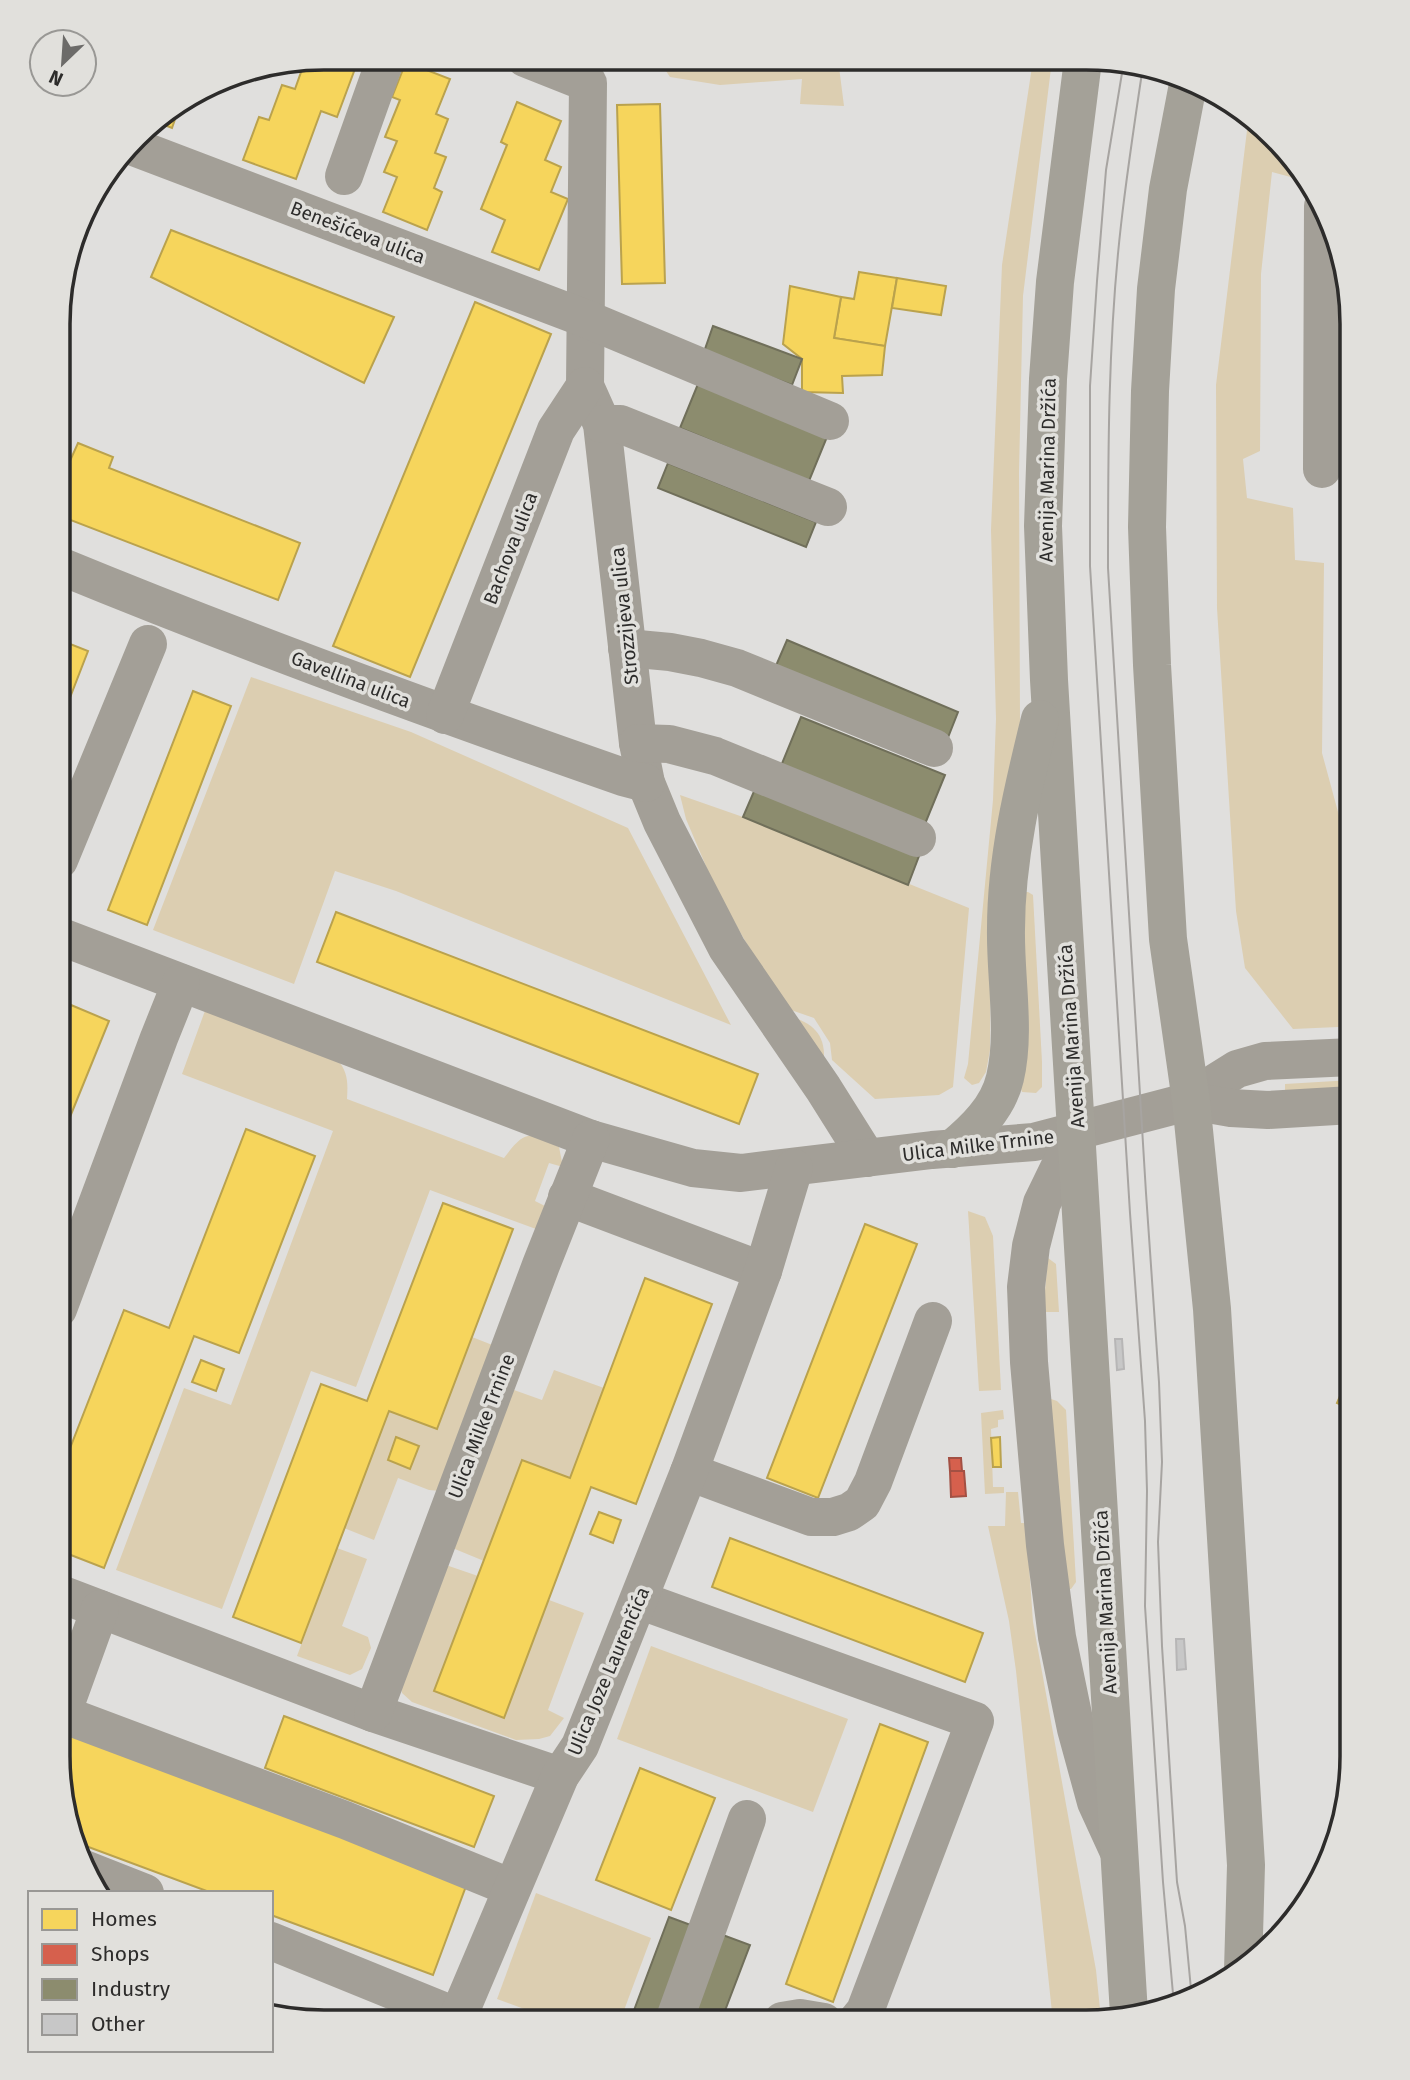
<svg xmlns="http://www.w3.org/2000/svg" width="1410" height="2080" font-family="'Fira Sans',sans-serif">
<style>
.green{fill:#dcceb1;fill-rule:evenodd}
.homes{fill:#f6d55c;stroke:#baa24d;stroke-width:2}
.shops{fill:#d6604d;stroke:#a35043;stroke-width:2}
.industry{fill:#8c8c6e;stroke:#706f5a;stroke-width:2}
.building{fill:#c7c7c7;stroke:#b7b6b6;stroke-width:2}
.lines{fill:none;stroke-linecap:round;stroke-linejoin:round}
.minor{stroke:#a39f97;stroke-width:38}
.major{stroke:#a4a198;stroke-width:38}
.tram{stroke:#a7a4a1;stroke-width:2}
.labels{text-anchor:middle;stroke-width:7;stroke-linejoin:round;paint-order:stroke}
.street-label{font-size:19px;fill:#2d2c2b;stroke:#e1e0dc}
.rim{fill:none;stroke:#2d2c2b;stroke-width:3.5}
</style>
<rect width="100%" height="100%" fill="#e0dfdd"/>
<!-- green -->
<g class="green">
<path d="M658,59H838L844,106L800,104L802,79L720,85L670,77Z"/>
<path d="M1033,60H1052L1023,296L1019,472L1020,723L991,929L990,1050L986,1072L979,1083L972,1085L964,1078L968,1064L993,800L996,719L991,530L1002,265Z"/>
<path d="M1249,114L1297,162L1309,182L1272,172L1261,274L1260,451L1243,459L1247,498L1293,508L1295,560L1324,563L1322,753L1344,834H1352V1020L1338,1027L1293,1029L1245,968L1236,911L1217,608L1216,385Z"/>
<path d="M251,677L411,732L628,828L731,1025L396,891L335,871L294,984L153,930Z"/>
<path d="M680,795L743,817L969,908L953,1087L939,1095L875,1099L832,1060L830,1043L814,1018L791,1010L755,958L717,892L686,819Z"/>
<path d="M1023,892H1028L1033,895L1042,1062V1087L1036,1093L1022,1092L1020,1086Z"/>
<path d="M206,1008L337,1059C348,1072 348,1082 347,1099L504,1158C525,1130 529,1131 559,1147L563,1167L549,1163L535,1201L547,1207L536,1229L430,1190L356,1387L311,1371L222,1609L116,1570L184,1388L231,1405L333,1131L182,1074Z"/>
<path d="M789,1016C812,1023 825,1033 824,1059Z"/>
<path d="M1352,1080V1089L1285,1093V1084Z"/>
<path d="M968,1211L985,1217L993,1236L1001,1390L979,1391Z"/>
<path d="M1048,1258L1056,1264L1059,1312H1043Z"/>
<path d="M472,1337L500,1348L440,1491L429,1490L398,1478L374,1540L344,1528L389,1411L437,1429ZM396,1438L418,1446L410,1468L388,1460Z"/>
<path d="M554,1370L604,1388L570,1478L484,1561L450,1547L514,1390L542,1400Z"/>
<path d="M1048,1398L1057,1401L1066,1410L1076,1582L1071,1589H1067Z"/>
<path d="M1003,1410L1004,1419L998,1420V1427L991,1429L993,1487H1004V1493L985,1494L981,1413Z"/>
<path d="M1006,1492H1018L1021,1523H1026L1033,1622L1096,1970L1101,2019L1086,2022H1053L1016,1671L1009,1621L988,1526H1005Z"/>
<path d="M337,1548L367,1559L342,1626L368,1637L371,1648L362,1669L350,1675L297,1656Z"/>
<path d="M443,1564L478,1576L434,1691L504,1718L549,1600L584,1613L548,1710L564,1718L550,1736L539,1739L516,1740L412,1702L402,1693L400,1683Z"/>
<path d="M651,1646L848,1719L813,1812L617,1739Z"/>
<path d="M536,1893L651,1938L620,2021H557L497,1999Z"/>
</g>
<!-- homes -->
<g class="homes">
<path d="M324,58H359L337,117L321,111L296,179L243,160L259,117L269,120L282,85L295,89L305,61Z"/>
<path d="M406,62L450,79L436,114L448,119L435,153L446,157L434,188L442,192L427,230L383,212L397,177L384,172L397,141L385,137L400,100L392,97Z"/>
<path d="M517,102L561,121L545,160L561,167L551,192L568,199L539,270L492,252L505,220L481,209L507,145L501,142Z"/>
<path d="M660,104L665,283L622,284L617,105Z"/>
<path d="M180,105L172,128L154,121Z"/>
<path d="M81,227L85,229L73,250Z"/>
<path d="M171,230L394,317L364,383L151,277Z"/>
<path d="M859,272L897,278L885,346L834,338L841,297L854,299Z"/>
<path d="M897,278L946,286L941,315L892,308Z"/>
<path d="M790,286L841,297L834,338L885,346L882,375L842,376L843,393L802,392V359L783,344Z"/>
<path d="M475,302L551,334L410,677L333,646Z"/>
<path d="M78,443L113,457L109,468L300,543L278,600L60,516L67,490L60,486V483Z"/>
<path d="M60,640L88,651L59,726Z"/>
<path d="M193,691L231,706L147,925L108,910Z"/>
<path d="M336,912L758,1074L739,1124L317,962Z"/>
<path d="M71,1005L109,1021L59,1144V1035Z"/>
<path d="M246,1129L315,1156L239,1353L194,1336L104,1568L58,1550V1479L124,1310L169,1328Z"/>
<path d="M443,1203L513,1229L437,1429L389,1411L301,1643L233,1617L321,1384L367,1401Z"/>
<path d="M865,1224L917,1244L818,1498L767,1478Z"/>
<path d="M645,1278L712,1304L636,1504L591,1487L504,1718L434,1691L522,1460L570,1478Z"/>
<path d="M201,1360L224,1369L216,1391L192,1382Z"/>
<path d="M1352,1369V1410L1337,1403Z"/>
<path d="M396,1437L419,1446L410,1469L388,1460Z"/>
<path d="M1000,1437L1001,1467H993L991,1438Z"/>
<path d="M599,1512L621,1520L613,1543L590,1534Z"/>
<path d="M730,1538L983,1633L965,1682L712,1587Z"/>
<path d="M284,1716L494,1796L474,1847L265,1768Z"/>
<path d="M880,1724L928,1742L833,2002L786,1984Z"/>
<path d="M58,1725L469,1878L433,1975L271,1915V1893H212L75,1842L58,1756Z"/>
<path d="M640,1768L715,1798L671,1910L596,1880Z"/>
</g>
<!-- shops -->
<g class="shops">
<path d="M949,1458H961L962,1471H950Z"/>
<path d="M950,1471H964L966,1496L951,1497Z"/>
<path d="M58,1633L77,1640L58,1691Z"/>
</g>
<!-- industry -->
<g class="industry">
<path d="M713,326L802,359L792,385L704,352Z"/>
<path d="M700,379L829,432L809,481L680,428Z"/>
<path d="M668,463L816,522L806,547L658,488Z"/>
<path d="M787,640L958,712L947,740L775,668Z"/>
<path d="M801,717L945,775L925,824L781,766Z"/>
<path d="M755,789L919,856L908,885L743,817Z"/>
<path d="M669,1917L699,1928L664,2021H630Z"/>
<path d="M720,1934L750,1945L721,2021H687Z"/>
</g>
<!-- building -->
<g class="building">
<path d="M1115,1339H1122L1124,1369L1117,1370Z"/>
<path d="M1176,1639H1184L1186,1669L1177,1670Z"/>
</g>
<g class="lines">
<!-- minor -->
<g class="minor">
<path d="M525,58L588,83L585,386L602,424L638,743L646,783L662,822L727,948L823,1088L867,1158"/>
<path d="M131,146L584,318L830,421"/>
<path d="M344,176L386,58"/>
<path d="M602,424H620L828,507"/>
<path d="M1322,469L1323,206"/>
<path d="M60,566C245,642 433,711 623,777L646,783"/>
<path d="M627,648L670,652L701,658L737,668L934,748"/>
<path d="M445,715L556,430L585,386"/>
<path d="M638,743L669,744L715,756L917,838"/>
<path d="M59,860L148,644"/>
<path d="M59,936L591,1139L693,1168L741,1173L932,1150L1034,1142L1191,1101L1213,1084L1237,1069L1265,1061L1352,1057"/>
<path d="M1191,1101L1231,1108L1268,1110L1352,1105"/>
<path d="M1077,1131L1042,1203L1031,1246L1026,1287L1029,1362L1045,1545L1057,1637L1076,1729L1096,1802L1118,1850"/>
<path d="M567,1197L763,1271"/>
<path d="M58,1309L159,1038L181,983"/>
<path d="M689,1472L811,1517H833L849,1512L862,1503L873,1482L933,1321"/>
<path d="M58,1593L373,1713L560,1776"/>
<path d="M639,1600L975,1721L865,2011L856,2022"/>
<path d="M100,1609L62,1714L345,1820L512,1888"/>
<path d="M373,1713L541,1265L591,1139"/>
<path d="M84,1869L145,1893"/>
<path d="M271,1941L468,2021"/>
<path d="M458,2017L560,1776L580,1746L689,1472L763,1271L794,1168"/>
<path d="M674,2021L747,1819"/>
<path d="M782,2021L800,2018L824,2022"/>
</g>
<!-- major -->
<g class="major">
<path d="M1083,60L1055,282L1048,379L1043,526L1049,680L1129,2014"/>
<path d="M1189,79L1168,189L1156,289L1150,391L1147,527L1152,665L1168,939L1191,1101L1212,1309L1246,1865L1243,1970"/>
<path d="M952,1149C975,1130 998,1108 1005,1078C1016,1032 1005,976 1006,929C1006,858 1023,788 1040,719"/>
</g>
<!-- tram -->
<g class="tram">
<path d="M1124,61L1106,170L1097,281L1090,386V566L1130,1213L1145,1421L1147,1491L1145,1606L1163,1882L1174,2005"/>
<path d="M1143,66C1135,119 1127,172 1121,225C1108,338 1108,454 1108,568L1146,1193L1159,1382L1162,1462L1158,1542L1162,1646L1177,1882L1185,1926L1192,2000"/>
</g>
</g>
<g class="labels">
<!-- street labels -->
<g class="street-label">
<text transform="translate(358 232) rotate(21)" y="7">Benešićeva ulica</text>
<text transform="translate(1047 470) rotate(-89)" y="7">Avenija Marina Držića</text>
<text transform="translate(510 548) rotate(-69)" y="7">Bachova ulica</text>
<text transform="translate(624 616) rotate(-96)" y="7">Strozzijeva ulica</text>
<text transform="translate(351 679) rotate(21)" y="7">Gavellina ulica</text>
<text transform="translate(1071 1036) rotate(-94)" y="7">Avenija Marina Držića</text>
<text transform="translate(978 1145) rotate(-7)" y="7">Ulica Milke Trnine</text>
<text transform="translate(481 1426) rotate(-69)" y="7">Ulica Milke Trnine</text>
<text transform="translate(1105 1602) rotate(-93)" y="7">Avenija Marina Držića</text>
<text transform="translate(608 1671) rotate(-67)" y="7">Ulica Joze Laurenčića</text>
</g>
</g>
<!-- crop -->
<path d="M0 0H1410V2080H0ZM324 70H1086A254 254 0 0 1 1340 324V1756A254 254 0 0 1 1086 2010H324A254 254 0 0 1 70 1756V324A254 254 0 0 1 324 70Z" fill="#e1e0dc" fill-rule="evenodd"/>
<path class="rim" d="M324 70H1086A254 254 0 0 1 1340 324V1756A254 254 0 0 1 1086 2010H324A254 254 0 0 1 70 1756V324A254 254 0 0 1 324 70Z"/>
<!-- legend -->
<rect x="28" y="1891" width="245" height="161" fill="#e1e0dc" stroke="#999895" stroke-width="2"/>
<rect x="42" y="1909" width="35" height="21" fill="#f6d55c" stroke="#999895" stroke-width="2"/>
<text x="91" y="1926" font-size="21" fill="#2d2c2b">Homes</text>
<rect x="42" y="1944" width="35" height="21" fill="#d6604d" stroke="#999895" stroke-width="2"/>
<text x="91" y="1961" font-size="21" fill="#2d2c2b">Shops</text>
<rect x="42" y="1979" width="35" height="21" fill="#8c8c6e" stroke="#999895" stroke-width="2"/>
<text x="91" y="1996" font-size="21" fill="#2d2c2b">Industry</text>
<rect x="42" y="2014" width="35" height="21" fill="#c7c7c7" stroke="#999895" stroke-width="2"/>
<text x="91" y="2031" font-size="21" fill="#2d2c2b">Other</text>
<!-- north arrow -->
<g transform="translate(63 63) rotate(205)"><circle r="33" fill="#e1e0dc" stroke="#999895" stroke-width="2"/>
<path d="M0-5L12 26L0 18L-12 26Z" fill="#6c6b69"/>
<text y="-10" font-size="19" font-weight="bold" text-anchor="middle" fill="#2d2c2b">N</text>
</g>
</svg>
